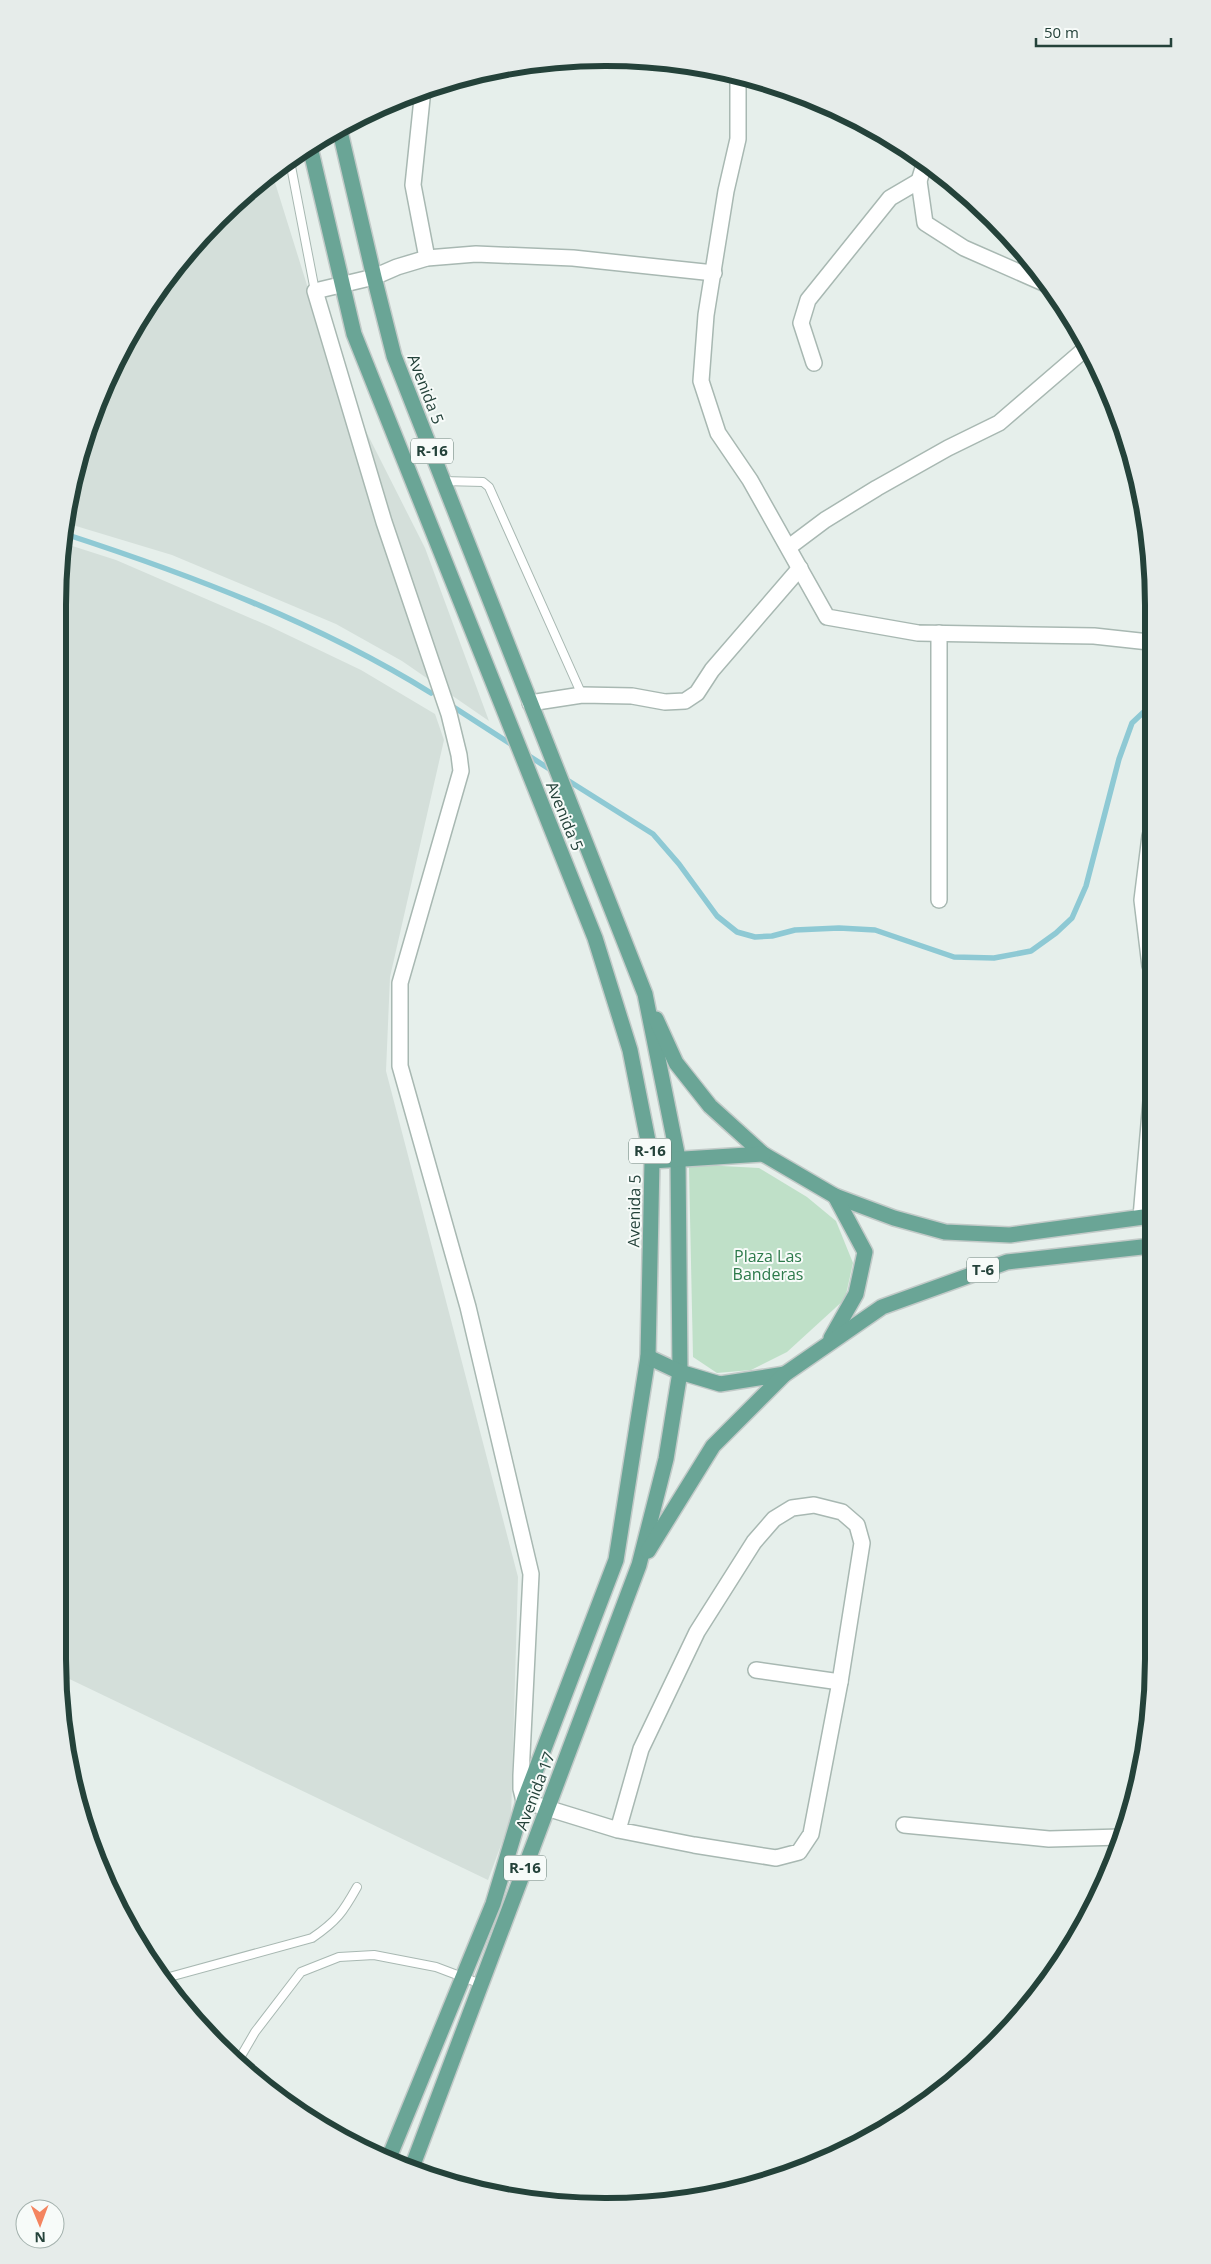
<svg xmlns="http://www.w3.org/2000/svg" width="1211" height="2264" font-family="'Open Sans',sans-serif">
<style>
.built{fill:#d4dfda}
.green{fill:#bfe0c8}
.lines{fill:none;stroke-linecap:round;stroke-linejoin:round}
.stream{stroke:#8ec9d4;stroke-width:5.5}
.lane-casing{stroke:#a8b8b2;stroke-width:10}
.street-casing{stroke:#a8b8b2;stroke-width:18}
.primary-casing{stroke:#c2cac8;stroke-width:18}
.lane{stroke:#fff;stroke-width:8}
.street{stroke:#fff;stroke-width:15}
.primary{stroke:#6aa596;stroke-width:15}
.labels{text-anchor:middle;stroke-width:4;stroke-linejoin:round;paint-order:stroke}
.shield{fill:#f7fbf9;stroke:#637a73;stroke-width:1}
.shield-label{font-size:15px;font-weight:bold;fill:#24423a}
.street-label{font-size:16px;fill:#24423a;stroke:#f7fbf9}
.park-label{font-size:16px;fill:#2d7a4b;stroke:#f7fbf9}
.rim{fill:none;stroke:#24423a;stroke-width:6}
</style>
<rect width="100%" height="100%" fill="#e6efeb"/>
<!-- built -->
<g class="built">
<path d="M272,173L331,362L425,548L489,721L402,661L336,624L172,555L66,523L76,464L114,363L171,272L244,193Z"/>
<path d="M63,543L116,560L269,626L361,670L435,714L444,740L390,977L386,1071L518,1577L511,1818L488,1880L59,1674V570Z"/>
</g>
<!-- green -->
<path class="green" d="M704,1165L759,1168L807,1197L836,1221L853,1263L845,1299L787,1352L751,1370L717,1373L693,1357L689,1167Z"/>
<g class="lines">
<!-- stream -->
<g class="stream">
<path d="M65,534C191,575 318,623 431,693"/>
<path d="M455,708L514,746"/>
<path d="M526,754L554,772"/>
<path d="M564,778L653,834L679,864L717,916L737,932L755,937L772,936L795,930L839,928L875,930L954,957L994,958L1031,951L1056,933L1072,918L1086,886L1119,759L1132,723L1149,707"/>
</g>
<defs>
<g id="lane">
<path d="M290,161L315,291"/>
<path d="M443,481L483,482L489,487L582,695"/>
<path d="M1149,1483L1152,1482"/>
<path d="M162,1979L312,1938C337,1921 343,1912 357,1887"/>
<path d="M237,2063L255,2032L301,1972L339,1957L374,1955L436,1967L481,1984"/>
</g>
<g id="street">
<path d="M738,75V139L726,191L706,315L701,381L718,433L750,480L827,617L918,633L1094,636L1149,642"/>
<path d="M423,89L413,185L427,258"/>
<path d="M924,165L919,181L925,223L964,248L1048,285"/>
<path d="M814,363L801,323L808,300L890,198L919,181"/>
<path d="M789,547L825,520L877,488L948,448L999,423L1085,349"/>
<path d="M530,703L582,695L632,696L665,702L685,701L697,693L712,670L800,568"/>
<path d="M1150,836L1142,900L1150,966"/>
<path d="M939,900V633"/>
<path d="M1141,1217L1151,1101"/>
<path d="M756,1670L840,1682"/>
<path d="M904,1825L1049,1839L1121,1837"/>
<path d="M618,1830L641,1749L697,1632L754,1542L774,1519L792,1508L814,1505L842,1512L857,1525L862,1543L840,1682L811,1834L799,1852L776,1858L694,1845L618,1830L524,1801L521,1789V1775L531,1574L468,1307L400,1066V983L461,771L459,755L449,714L384,522L315,291L374,277L397,267L427,258L476,254L573,258L714,273"/>
</g>
<g id="primary">
<path d="M339,127L374,277L394,356L645,994L678,1158L680,1372L666,1459L639,1565L411,2170"/>
<path d="M310,147L354,334L595,938L630,1050L652,1161L648,1357L616,1560L524,1801L493,1904L388,2160"/>
<path d="M656,1019L676,1063L710,1106L763,1154L835,1196L894,1218L945,1232L1010,1235L1151,1216"/>
<path d="M652,1161L763,1154"/>
<path d="M831,1338L856,1294L865,1252L835,1196"/>
<path d="M648,1357L680,1372L720,1384L785,1374"/>
<path d="M648,1551L713,1446L785,1374L882,1307L1007,1262L1151,1246"/>
</g>
</defs>
<!-- lane casing -->
<use href="#lane" class="lane-casing"/>
<!-- street casing -->
<use href="#street" class="street-casing"/>
<!-- primary casing -->
<use href="#primary" class="primary-casing"/>
<!-- lane -->
<use href="#lane" class="lane"/>
<!-- street -->
<use href="#street" class="street"/>
<!-- primary -->
<use href="#primary" class="primary"/>
</g>
<g class="labels">
<!-- shield labels -->
<g class="shield">
<rect x="411" y="438.5" width="42" height="25" rx="4"/>
<rect x="629" y="1138.5" width="42" height="25" rx="4"/>
<rect x="967" y="1257.5" width="32" height="25" rx="4"/>
<rect x="504" y="1855.5" width="42" height="25" rx="4"/>
</g>
<g class="shield-label">
<text x="432" y="456">R-16</text>
<text x="650" y="1156">R-16</text>
<text x="983" y="1275">T-6</text>
<text x="525" y="1873">R-16</text>
</g>
<!-- street labels -->
<g class="street-label">
<text transform="translate(426 389) rotate(69)" y="6">Avenida 5</text>
<text transform="translate(565 816) rotate(68)" y="6">Avenida 5</text>
<text transform="translate(634 1211) rotate(-89)" y="6">Avenida 5</text>
<text transform="translate(535 1791) rotate(-69)" y="6">Avenida 17</text>
</g>
<!-- park labels -->
<g class="park-label">
<text x="768" y="1262">Plaza Las<tspan x="768" dy="18">Banderas</tspan></text>
</g>
</g>
<!-- crop -->
<path d="M0 0H1211V2264H0ZM605 66H606A539 539 0 0 1 1145 605V1659A539 539 0 0 1 606 2198H605A539 539 0 0 1 66 1659V605A539 539 0 0 1 605 66Z" fill="#e6ecea" fill-rule="evenodd"/>
<path class="rim" d="M605 66H606A539 539 0 0 1 1145 605V1659A539 539 0 0 1 606 2198H605A539 539 0 0 1 66 1659V605A539 539 0 0 1 605 66Z"/>
<!-- north arrow -->
<g transform="translate(40 2224) rotate(179)"><circle r="24" fill="#f7fbf9" stroke="#a3b1ad"/>
<path d="M0-4L9 19L0 12L-9 19Z" fill="#f4845f"/>
<text y="-8" font-size="14" font-weight="bold" text-anchor="middle" fill="#24423a">N</text>
</g>
<!-- scale -->
<path d="M1036 38v8h135v-8" fill="none" stroke="#24423a" stroke-width="2.5"/>
<text x="1044" y="38" font-size="15" fill="#24423a" stroke="#f7fbf9" stroke-width="4" paint-order="stroke">50 m</text>
</svg>
